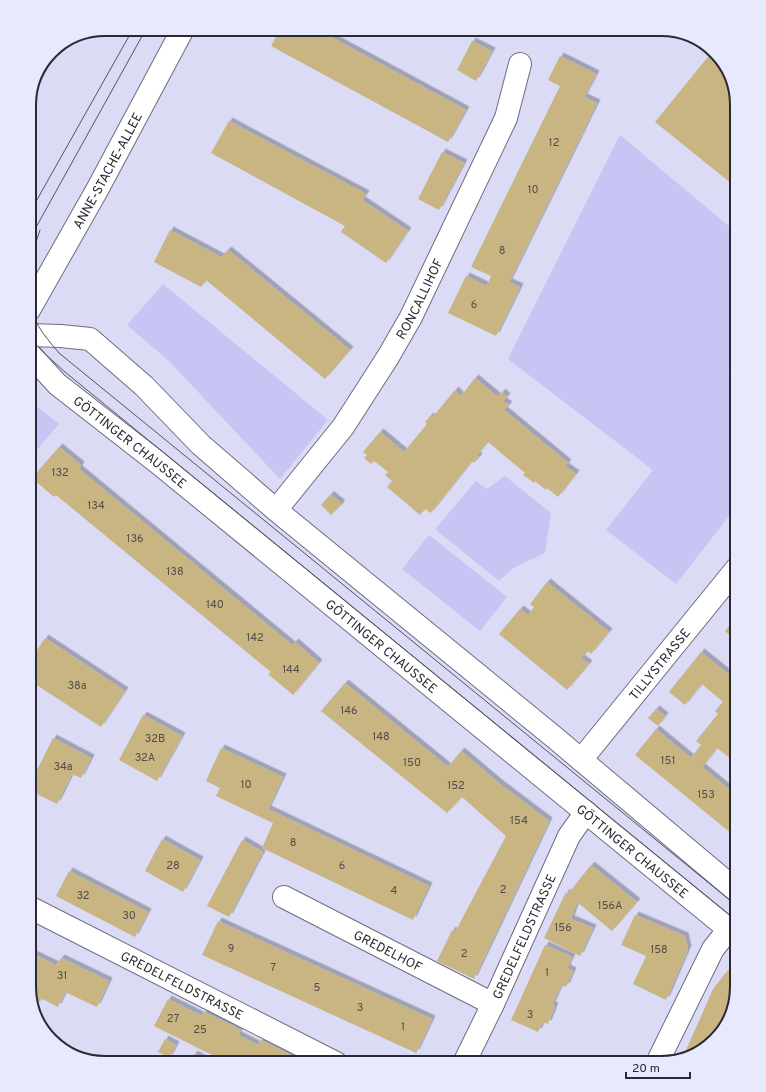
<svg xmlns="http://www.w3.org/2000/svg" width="766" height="1092" font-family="Overpass,sans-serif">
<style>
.green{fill:#c6c5f3}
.building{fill:#c8b582;filter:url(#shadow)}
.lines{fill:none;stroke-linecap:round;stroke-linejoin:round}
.minor-casing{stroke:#6c6c82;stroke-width:24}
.minor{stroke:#fff;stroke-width:22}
.tram{stroke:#535361;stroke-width:1}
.labels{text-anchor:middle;stroke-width:3;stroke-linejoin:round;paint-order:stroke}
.number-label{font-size:11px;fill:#524d48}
.street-label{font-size:13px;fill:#2a2a34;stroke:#e9e9fe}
.rim{fill:none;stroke:#2a2a34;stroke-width:2}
</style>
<defs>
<filter id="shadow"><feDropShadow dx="3.5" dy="-3.5" stdDeviation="0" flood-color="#0004"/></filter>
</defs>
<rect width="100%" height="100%" fill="#dbdbf5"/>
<!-- green -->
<g class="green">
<path d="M620,135L737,233V364L728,374L737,381V506L676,584L606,530L653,470L508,359Z"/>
<path d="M163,284L328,420L280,479L168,360L127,325Z"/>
<path d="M29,400L59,424L29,459Z"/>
<path d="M505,476L551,513L545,553L513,568L499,581L435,529L476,481L487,489Z"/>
<path d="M429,535L507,597L480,631L402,569Z"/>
</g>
<!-- building -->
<g class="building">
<path d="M280,29H316L466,110L448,142L271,46Z"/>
<path d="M472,41L492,51L476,81L457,70Z"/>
<path d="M53,50L54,51L29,102L37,71Z"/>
<path d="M712,52L727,67L737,105V188L655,122Z"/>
<path d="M560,56L596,74L584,97L597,103L509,282L520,287L496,336L448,313L466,276L487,286L491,276L471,267L560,86L548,80Z"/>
<path d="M229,121L366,194L362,200L408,231L386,263L341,232L345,226L211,153Z"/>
<path d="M442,152L464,163L439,210L418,199Z"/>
<path d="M170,230L221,257L228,250L350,350L325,379L206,280L201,287L154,262Z"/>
<path d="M475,378L498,397L502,392L507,397L503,401L509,405L504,410L568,463L565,466L576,474L558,497L547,488L546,490L535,481L534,483L523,475L525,473L488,442L477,455L479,457L474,463L472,461L431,513L425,509L420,515L387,487L392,481L385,475L388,472L374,461L371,464L364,458L367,455L363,452L380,432L404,452L427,424L425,422L430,416L432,418L455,390L461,396Z"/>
<path d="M59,447L81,465L79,469L292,645L295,642L319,663L293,695L268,674L271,672L56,495L54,497L32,478Z"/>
<path d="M330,495H331L341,503V505L331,515L321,505Z"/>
<path d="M547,582L609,632L591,654L588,651L581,658L589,664L567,690L499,634L520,609L528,615L534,607L530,604Z"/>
<path d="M737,616V641L725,631Z"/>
<path d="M45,638L125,691L101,727L29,680V662Z"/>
<path d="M701,652L737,681V752L731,759L717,748L702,767L737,796V838L635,755L656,729L691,758L701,745L696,741L718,714L715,711L723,702L702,684L685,705L669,692Z"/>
<path d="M345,683L448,767L461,751L500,784L549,821L474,979L437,961L452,930L455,932L506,836L462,797L447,813L321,711Z"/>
<path d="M656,709L665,716L658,726L648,718Z"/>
<path d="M143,715L182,736L157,781L119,760Z"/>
<path d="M53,738L91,758L81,778L72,774L57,804L29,790V786Z"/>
<path d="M221,748L283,777L268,809L429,886L413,920L262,848L273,823L216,796L220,788L206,781Z"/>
<path d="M162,839L200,860L183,892L145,871Z"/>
<path d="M242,840L263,852L229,917L207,906Z"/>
<path d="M591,865L637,902L612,931L577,902L571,919L593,928L580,956L544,938L566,892L568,894Z"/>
<path d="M69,871L148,912L135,937L56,896Z"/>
<path d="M635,915L685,936L688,949L666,1000L633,984L646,956L621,945Z"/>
<path d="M218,921L432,1019L416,1053L202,955Z"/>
<path d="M545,945L572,957L567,968L573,971L566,987L561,985L552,1005L555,1006L548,1024L543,1022L538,1032L511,1020Z"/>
<path d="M29,952L56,965L61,958L109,981L97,1007L65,992L58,1007L41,998L38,1004L33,1002L29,987Z"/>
<path d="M728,970L737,978V987L727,1025L699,1053L683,1057L713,989Z"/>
<path d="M168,999L202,1016L204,1012L241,1030L238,1035L258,1045L261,1040L297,1058L295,1063H228L154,1026Z"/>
<path d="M165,1039L176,1045L169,1058L158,1052Z"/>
<path d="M194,1054L203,1059L210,1063H189Z"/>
</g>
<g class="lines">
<defs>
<g id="minor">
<path id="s1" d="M29,310L97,190L183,29"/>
<path d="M29,335L61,336L90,339L144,386L201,445L276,510L554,737L737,891"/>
<path id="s2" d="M29,353L57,384L157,462L737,936"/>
<path id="s3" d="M276,510L343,427L388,357L411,317L506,118L520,64"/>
<path id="s4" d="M581,760L737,568"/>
<path id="s5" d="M284,897L493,1004"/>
<path id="s6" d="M29,907L336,1063"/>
<path id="s7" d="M464,1063L493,1004L569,836L586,812"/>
<path d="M657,1063L713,949L729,929"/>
</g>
</defs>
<!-- minor casing -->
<use href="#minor" class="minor-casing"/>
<!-- minor -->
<use href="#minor" class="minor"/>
<!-- tram -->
<g class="tram">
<path d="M29,214L133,29"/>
<path d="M29,240L146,29"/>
<path d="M29,269L32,254L40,230"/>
<path d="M29,295C31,321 43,334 59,353L737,906"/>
<path d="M29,337L45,354L65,372L737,921"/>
</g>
</g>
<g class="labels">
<!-- number labels -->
<g class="number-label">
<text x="554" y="146">12</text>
<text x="533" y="193">10</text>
<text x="502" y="254">8</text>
<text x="474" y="308">6</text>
<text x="60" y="476">132</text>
<text x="96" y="509">134</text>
<text x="135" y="542">136</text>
<text x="175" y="575">138</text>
<text x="215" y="608">140</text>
<text x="255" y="641">142</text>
<text x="291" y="673">144</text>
<text x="77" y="689">38a</text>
<text x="349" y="714">146</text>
<text x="381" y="740">148</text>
<text x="155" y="742">32B</text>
<text x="145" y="761">32A</text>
<text x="668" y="764">151</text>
<text x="412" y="766">150</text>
<text x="63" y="770">34a</text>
<text x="246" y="788">10</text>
<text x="456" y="789">152</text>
<text x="706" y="798">153</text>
<text x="519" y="824">154</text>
<text x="293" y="846">8</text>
<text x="173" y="869">28</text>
<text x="342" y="869">6</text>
<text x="503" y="893">2</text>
<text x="394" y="894">4</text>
<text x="83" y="899">32</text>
<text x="610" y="909">156A</text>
<text x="129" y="919">30</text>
<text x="563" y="931">156</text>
<text x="231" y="952">9</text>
<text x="659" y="953">158</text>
<text x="464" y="957">2</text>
<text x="273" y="971">7</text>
<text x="547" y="976">1</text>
<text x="62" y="979">31</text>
<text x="317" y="991">5</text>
<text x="360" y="1011">3</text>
<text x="530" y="1018">3</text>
<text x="173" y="1022">27</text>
<text x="403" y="1030">1</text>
<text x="200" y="1033">25</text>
</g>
<!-- street labels -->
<g class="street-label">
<text dy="5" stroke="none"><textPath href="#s1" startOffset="160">ANNE-STACHE-ALLEE</textPath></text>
<text dy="5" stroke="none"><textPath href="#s3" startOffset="256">RONCALLIHOF</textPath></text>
<text dy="5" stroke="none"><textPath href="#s2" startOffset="135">GÖTTINGER CHAUSSEE</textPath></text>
<text dy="5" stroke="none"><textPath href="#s2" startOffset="459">GÖTTINGER CHAUSSEE</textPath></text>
<text dy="5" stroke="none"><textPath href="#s4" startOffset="124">TILLYSTRASSE</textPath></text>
<text dy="5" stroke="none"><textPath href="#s2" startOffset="783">GÖTTINGER CHAUSSEE</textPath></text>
<text dy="5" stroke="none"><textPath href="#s7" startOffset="140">GREDELFELDSTRASSE</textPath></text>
<text dy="5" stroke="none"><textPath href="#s5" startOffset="117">GREDELHOF</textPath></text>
<text dy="5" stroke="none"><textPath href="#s6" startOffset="172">GREDELFELDSTRASSE</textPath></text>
</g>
</g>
<!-- crop -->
<path d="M0 0H766V1092H0ZM105 36H661A69 69 0 0 1 730 105V987A69 69 0 0 1 661 1056H105A69 69 0 0 1 36 987V105A69 69 0 0 1 105 36Z" fill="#e9e9fe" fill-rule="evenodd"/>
<path class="rim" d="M105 36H661A69 69 0 0 1 730 105V987A69 69 0 0 1 661 1056H105A69 69 0 0 1 36 987V105A69 69 0 0 1 105 36Z"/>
<!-- scale -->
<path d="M626 1072v6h64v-6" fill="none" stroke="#2a2a34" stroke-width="2"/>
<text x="632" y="1072" font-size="12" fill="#2a2a34" stroke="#e9e9fe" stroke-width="3" paint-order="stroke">20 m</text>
</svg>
